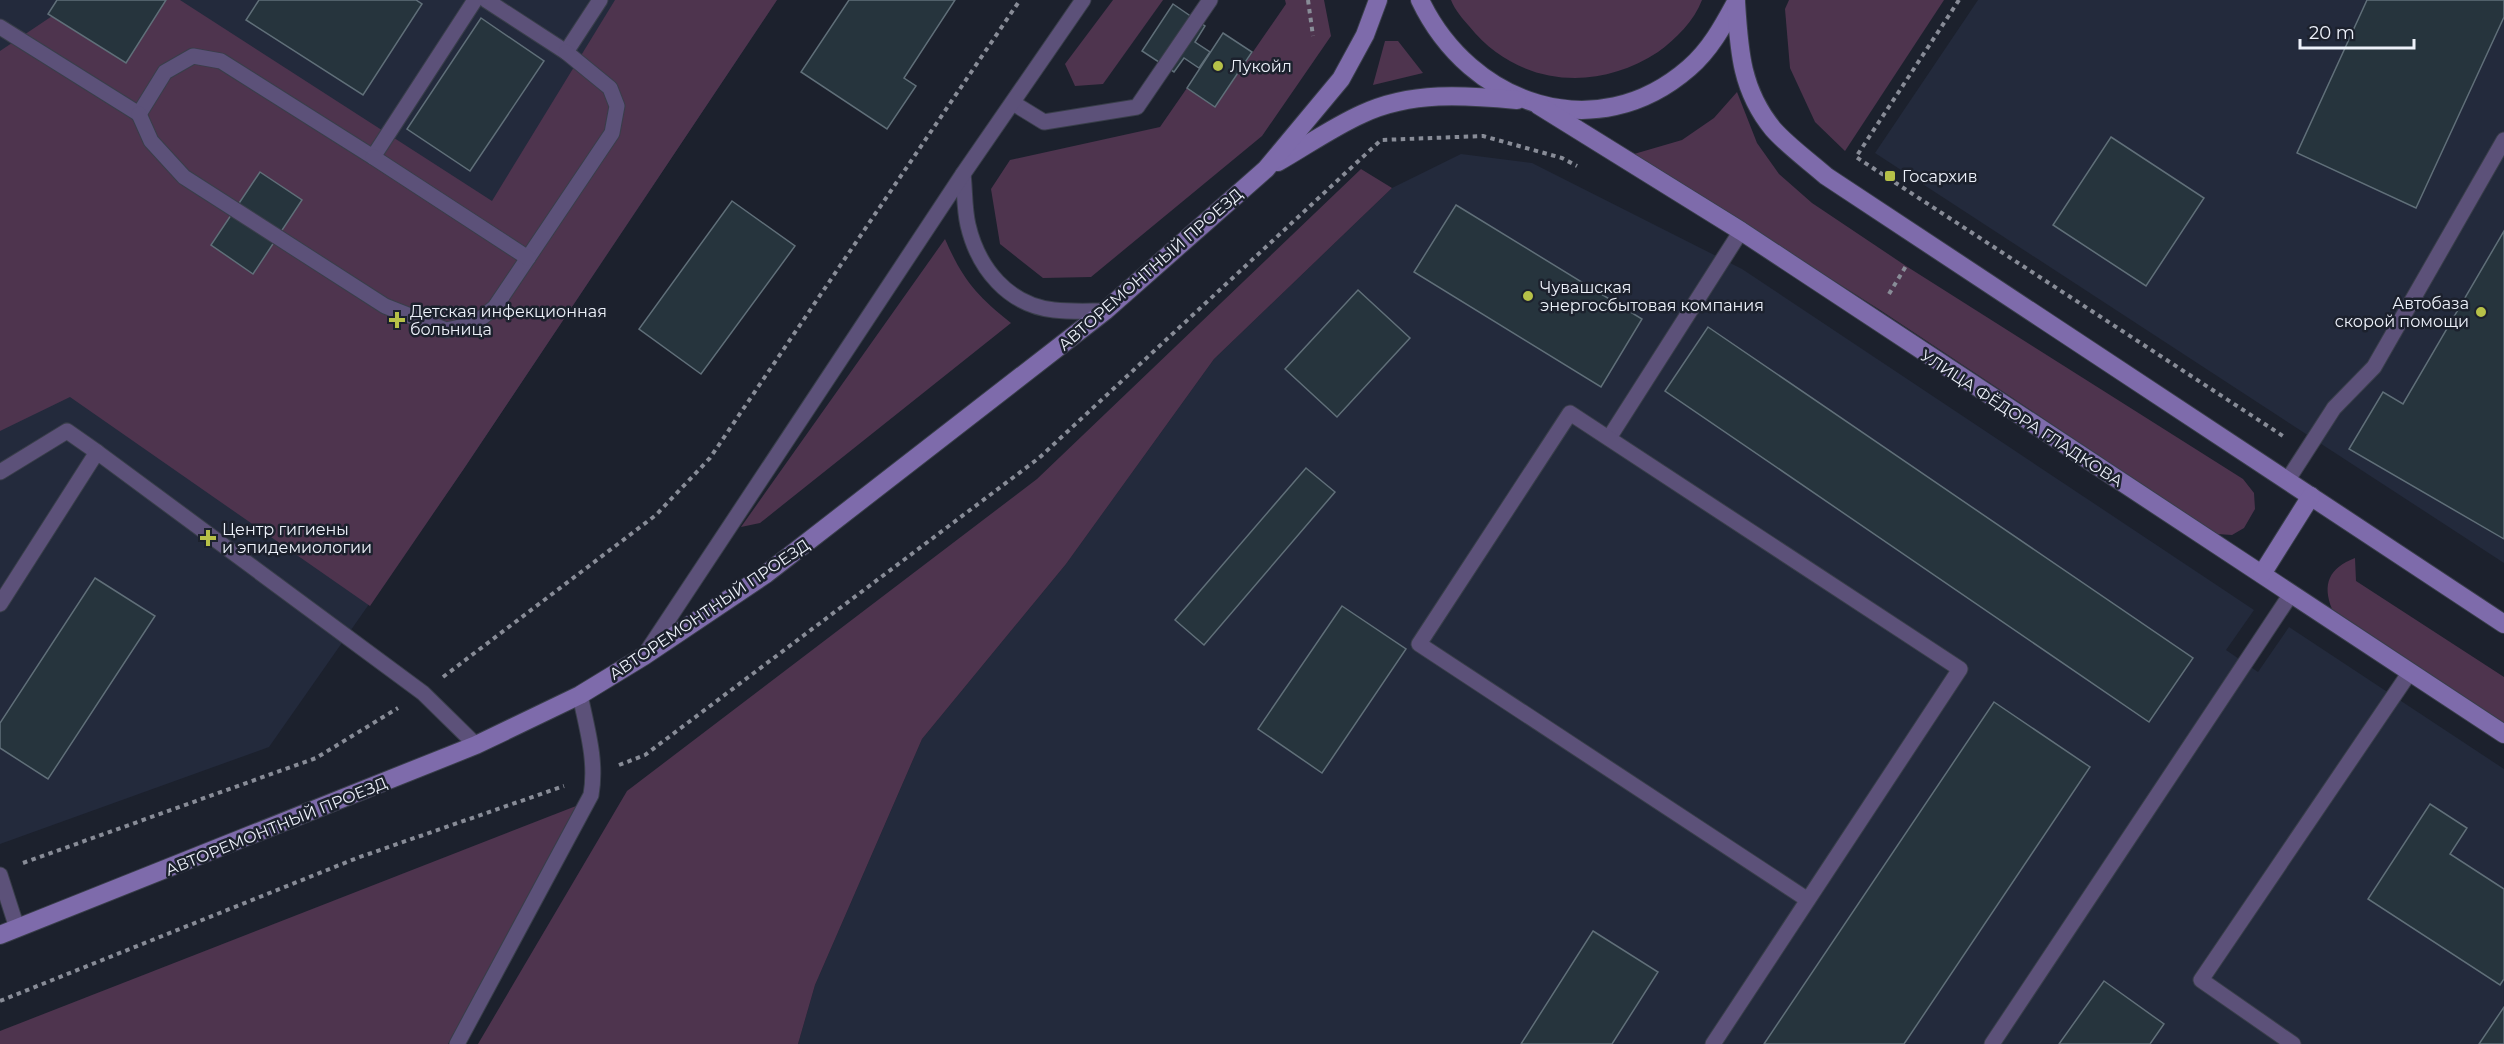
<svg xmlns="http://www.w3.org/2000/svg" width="2504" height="1044" font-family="Montserrat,sans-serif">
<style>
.built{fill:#232a3c}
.green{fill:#4e344e}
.building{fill:#26343d;stroke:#606f79;stroke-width:1.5}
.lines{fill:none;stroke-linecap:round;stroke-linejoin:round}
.lane-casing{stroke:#393e4a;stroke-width:17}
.secondary-casing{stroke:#393e4a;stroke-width:20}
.path{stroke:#888c97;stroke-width:4;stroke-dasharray:4.5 4.5;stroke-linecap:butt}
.lane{stroke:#5c5179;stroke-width:15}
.secondary{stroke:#7e6bab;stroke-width:18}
.poi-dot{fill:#b7c148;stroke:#1c212d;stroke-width:2}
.labels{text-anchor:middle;stroke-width:5;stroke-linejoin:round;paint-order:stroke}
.poi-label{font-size:16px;fill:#edf1fa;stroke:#1c212d;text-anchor:start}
.street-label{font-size:16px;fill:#edf1fa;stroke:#1c212d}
</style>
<rect width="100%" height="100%" fill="#1c212d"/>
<!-- built -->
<g class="built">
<path d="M0,0H777L463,470L269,747L0,844Z"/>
<path d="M1978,0H2504V563L1875,153Z"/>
<path d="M1461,154L1532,163L1742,269L2254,610L2226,650L2258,672L2289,627L2504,769V1044H798L815,985L922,739L1066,564L1214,359L1392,188Z"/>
</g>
<!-- green -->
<g class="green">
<path d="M76,0H180L492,201L615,0H777L463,470L370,606L70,397L0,431V51Z"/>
<path d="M1113,0H1163L1103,84L1075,86L1065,64Z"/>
<path d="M1285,0H1324L1331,36L1262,136L1091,277L1043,278L1000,244L991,189L1010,160L1160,127L1187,88L1215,107L1286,4Z"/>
<path d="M1451,0H1702C1694,21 1676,39 1658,52C1596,93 1517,86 1469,26C1462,18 1455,10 1451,0Z"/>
<path d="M1789,0H1944L1845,151L1815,122L1790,68L1785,9Z"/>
<path d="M1385,41H1398L1423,73L1373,85Z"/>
<path d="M1737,92L1757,143L1779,174L1812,203L1906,266L2243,479L2254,493L2255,509L2244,528L2232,535L2217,534L1880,310L1634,154L1682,140L1714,118Z"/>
<path d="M1361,169L1392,188L1214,359L1066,564L922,739L815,985L798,1044H478L627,791L1037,479Z"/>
<path d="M945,239C963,280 976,295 1011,323L760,523L741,527Z"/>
<path d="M2355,558L2356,581L2504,677V723L2332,609C2322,584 2329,568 2355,558Z"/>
<path d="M576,806L448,1044H0V1031Z"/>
</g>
<!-- building -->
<g class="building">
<path d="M57,0H166L126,63L48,14Z"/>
<path d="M259,0H416L422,4L363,95L246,20Z"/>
<path d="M849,0H955L904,78L916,86L887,129L801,72Z"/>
<path d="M2367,0H2504V17L2416,208L2297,153Z"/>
<path d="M1173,4L1205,26L1195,42L1210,52L1199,68L1184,58L1174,72L1142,51Z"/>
<path d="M481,18L544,61L470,171L407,129Z"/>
<path d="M1223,33L1252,52L1215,107L1187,88Z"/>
<path d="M2111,137L2204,198L2146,286L2053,225Z"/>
<path d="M260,172L302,200L253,274L211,245Z"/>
<path d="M732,201L795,246L701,374L639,329Z"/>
<path d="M1456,205L1642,319L1601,387L1414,272Z"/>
<path d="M2504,231V539L2349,449L2383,392L2403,404Z"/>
<path d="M1358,290L1410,338L1337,417L1285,369Z"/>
<path d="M1708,327L2193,658L2149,722L1665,391Z"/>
<path d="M1306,468L1335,492L1204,645L1175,620Z"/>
<path d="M95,578L155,616L48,779L0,748V723Z"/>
<path d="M1342,606L1406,649L1322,773L1258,729Z"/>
<path d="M1994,702L2090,767L1904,1044H1764Z"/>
<path d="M2430,804L2467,828L2450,854L2504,889V979L2500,985L2368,899Z"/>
<path d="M1593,931L1658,972L1612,1044H1521Z"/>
<path d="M2104,981L2164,1024L2150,1044H2059Z"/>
<path d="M2504,1007V1044H2479Z"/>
</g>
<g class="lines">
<defs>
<g id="lane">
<path d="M486,0L566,52L600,0"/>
<path d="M0,27L139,114L165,72L193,56L221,61L373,157L475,0"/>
<path d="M1013,103L1044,122L1137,107L1210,0"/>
<path d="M139,114L151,141L184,177L385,306L446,330L474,324L495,307L612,133L617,106L610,88L566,52"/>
<path d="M373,157L528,258"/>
<path d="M963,174C965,190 964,208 968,225C978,268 1008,305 1054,310C1071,312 1089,311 1105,311"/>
<path d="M1609,438L1741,231"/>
<path d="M0,472L67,431L97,452"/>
<path d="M2287,481L2334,408L2374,367L2504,140"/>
<path d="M0,604L97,452L423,693L476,745"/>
<path d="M646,653L963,174L1083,0"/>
<path d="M0,875L17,928"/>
<path d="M457,1044L591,795C597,761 587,729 580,695"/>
<path d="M1713,1044L1960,669L1570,413L1419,644L1808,900"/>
<path d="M1992,1044L2291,594"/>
<path d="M2293,1044L2201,980L2410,672"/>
</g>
<g id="secondary">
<path d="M1420,0C1470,105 1596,149 1689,68C1710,50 1723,26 1736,2"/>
<path d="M1736,2C1739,50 1741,90 1773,129C1788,146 1809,161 1826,176L2504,624"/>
<path d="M1538,105L1741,231L2504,734"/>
<path d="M1278,162C1306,146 1333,127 1362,114C1411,91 1465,95 1517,100"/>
<path d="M2262,574L2311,496"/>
<path d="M0,935L476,745L580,695L644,656L766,574L1105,311L1266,169L1341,79L1365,35L1378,0"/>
</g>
</defs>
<!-- lane casing -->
<use href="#lane" class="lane-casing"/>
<!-- secondary casing -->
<use href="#secondary" class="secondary-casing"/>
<!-- path -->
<g class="path">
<path d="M1308,0L1313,36"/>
<path d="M1959,0L1856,157L2283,436"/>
<path d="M1889,294L1906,266"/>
<path d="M443,677L656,515L710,458L1020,0"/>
<path d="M619,765L645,755L1039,458L1381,140L1483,136L1562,158L1577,166"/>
<path d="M23,863L316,758L398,708"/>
<path d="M0,1001L357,858L564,786"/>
</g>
<!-- lane -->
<use href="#lane" class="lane"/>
<!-- secondary -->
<use href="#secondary" class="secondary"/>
</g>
<!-- markers -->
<g class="poi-dot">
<circle cx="1218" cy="66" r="6"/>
<rect x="1884" y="170" width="12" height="12" rx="3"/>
<circle cx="1528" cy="296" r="6"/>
<circle cx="2481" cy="312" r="6"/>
<path d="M394 311h6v6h6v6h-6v6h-6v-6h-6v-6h6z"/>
<path d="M205 529h6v6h6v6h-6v6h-6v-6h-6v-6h6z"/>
</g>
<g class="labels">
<!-- poi labels -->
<g class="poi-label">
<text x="1230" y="72">Лукойл</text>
<text x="1902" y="182">Госархив</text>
<text x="1540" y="293">Чувашская<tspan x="1540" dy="18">энергосбытовая компания</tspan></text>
<text x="2469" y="309" text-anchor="end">Автобаза<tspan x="2469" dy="18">скорой помощи</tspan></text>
<text x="410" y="317">Детская инфекционная<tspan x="410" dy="18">больница</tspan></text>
<text x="222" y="535">Центр гигиены<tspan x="222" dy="18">и эпидемиологии</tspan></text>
</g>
<!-- street labels -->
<g class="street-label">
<text transform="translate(1150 269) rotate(-41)" y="6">АВТОРЕМОНТНЫЙ ПРОЕЗД</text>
<text transform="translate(2022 418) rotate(33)" y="6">УЛИЦА ФЁДОРА ГЛАДКОВА</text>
<text transform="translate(709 609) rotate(-34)" y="6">АВТОРЕМОНТНЫЙ ПРОЕЗД</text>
<text transform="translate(276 826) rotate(-22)" y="6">АВТОРЕМОНТНЫЙ ПРОЕЗД</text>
</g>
</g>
<!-- scale -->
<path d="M2300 39v9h114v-9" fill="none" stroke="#edf1fa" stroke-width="3"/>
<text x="2309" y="39" font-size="18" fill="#edf1fa" stroke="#1c212d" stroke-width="4.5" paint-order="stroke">20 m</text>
</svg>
